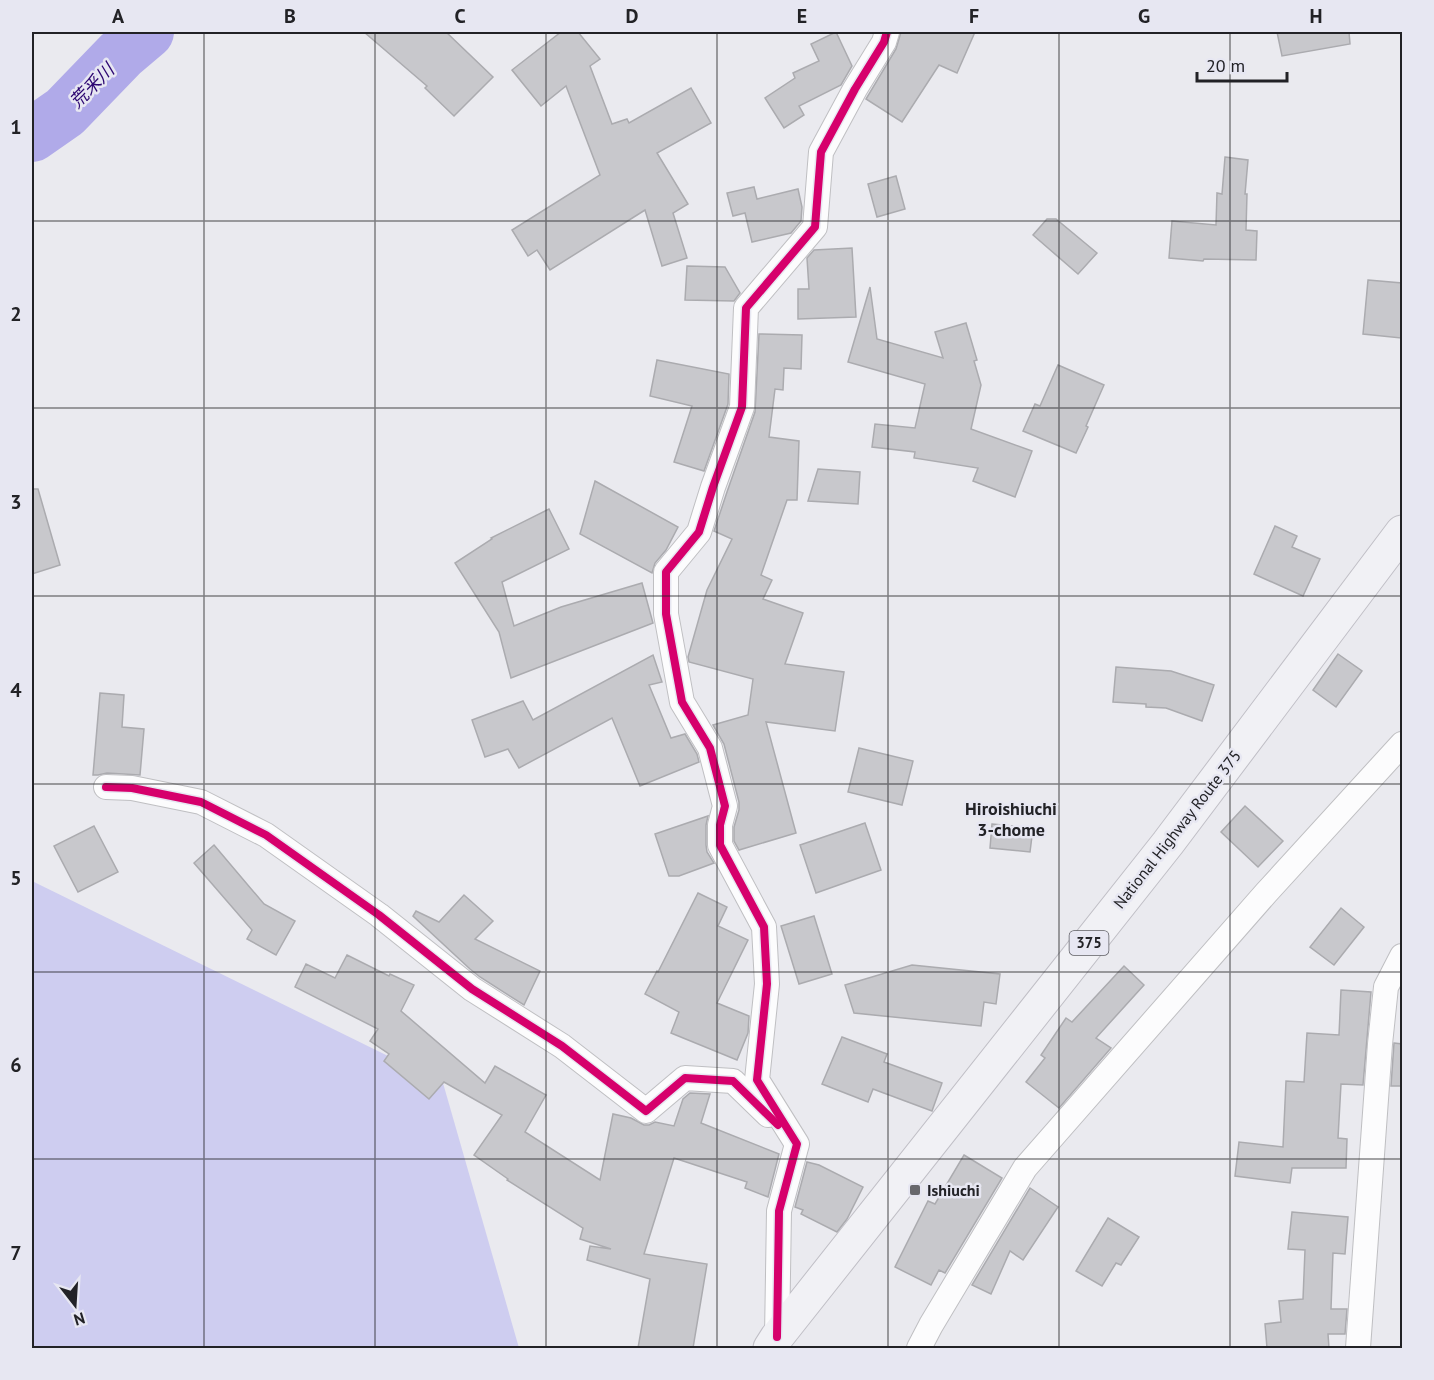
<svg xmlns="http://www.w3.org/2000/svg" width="1434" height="1380" font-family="'PT Sans','Noto Sans JP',sans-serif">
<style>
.green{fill:#cecdf0}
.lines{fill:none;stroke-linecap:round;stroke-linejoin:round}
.river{stroke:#b0aae9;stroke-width:54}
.building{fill:#c8c8cc;stroke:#ababaf;stroke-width:1.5}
.street-casing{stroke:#bfbfc2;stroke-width:26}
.highway-casing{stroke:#c0bfc6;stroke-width:35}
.street{stroke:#fcfcfd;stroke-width:24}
.highway{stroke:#f1f1f5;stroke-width:33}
.cycleway-casing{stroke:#e7e7f2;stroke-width:11}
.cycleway{stroke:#d6006c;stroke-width:8}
.grid{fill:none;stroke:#222226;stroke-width:1.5;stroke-opacity:0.55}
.poi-dot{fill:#68686c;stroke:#e7e7f2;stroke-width:2}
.labels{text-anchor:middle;stroke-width:5;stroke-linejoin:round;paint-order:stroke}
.shield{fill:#e7e7f2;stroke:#5d5d63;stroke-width:1.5}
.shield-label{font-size:15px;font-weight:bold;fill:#222226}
.street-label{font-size:16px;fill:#222226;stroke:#e7e7f2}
.poi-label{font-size:16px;font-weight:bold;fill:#222226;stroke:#e7e7f2;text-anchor:start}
.water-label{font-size:18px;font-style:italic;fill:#2c0671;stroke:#e7e7f2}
.neighbourhood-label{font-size:18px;font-weight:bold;fill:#222226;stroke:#e7e7f2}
.neatline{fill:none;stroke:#222226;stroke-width:2}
.grid-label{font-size:20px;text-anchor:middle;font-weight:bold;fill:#222226}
</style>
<rect width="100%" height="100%" fill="#eaeaef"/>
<!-- green -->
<path class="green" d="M32,881L443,1083L519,1348H32Z"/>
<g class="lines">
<!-- river -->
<path class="river" d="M32,135L65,112L121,54L147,32"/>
</g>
<!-- building -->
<g class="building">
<path d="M364,32H446L493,77L454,116L425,88L427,86Z"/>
<path d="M561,32H578L600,59L590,66L612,124L627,119L629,123L691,88L711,123L657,153L688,204L673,213L687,258L662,266L645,210L550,270L537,250L528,256L512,230L600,175L566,86L541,106L512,70Z"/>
<path d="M836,32L852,66L841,85L799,106L804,115L784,128L765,98L795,78L793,73L819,61L811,44Z"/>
<path d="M901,32H975L957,73L939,65L902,122L866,99L896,49Z"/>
<path d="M1277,32H1349L1350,44L1282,56Z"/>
<path d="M1225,157L1248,160L1245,194H1247L1246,230L1257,231L1256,260L1204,259L1203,261L1169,258L1172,221L1216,225L1217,193L1222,194Z"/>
<path d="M896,176L905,209L877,217L868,184Z"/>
<path d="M754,187L757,199L798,189L802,207L801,221L791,233L752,242L745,213L733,216L727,193Z"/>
<path d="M1047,219H1056L1097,253L1078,274L1033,235Z"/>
<path d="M852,248L856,317L798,319V289H809L807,258L814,250Z"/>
<path d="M687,266L725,267L740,293L734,301L685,300Z"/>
<path d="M1368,280L1402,283L1401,338L1363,334Z"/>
<path d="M870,287L877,339L943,358L935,332L966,323L977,360L974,361L981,385L971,429L1032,451L1015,497L973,481L978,468L914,458L915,452L872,447L875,424L915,428L925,384L848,362Z"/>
<path d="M759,334L802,335L801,369L784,368L783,390L775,389L769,437L799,441L797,500H787L761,575L772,580L763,599L803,613L785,664L844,672L835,731L766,722L796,833L739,850L734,841V827L739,810V802L724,744L713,725L748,715L753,679L689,662L688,657L707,590L732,539L714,531L727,492L755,412Z"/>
<path d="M657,360L729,374L728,404L704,471L674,462L692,406L650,396Z"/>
<path d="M1058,365L1104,385L1086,426L1088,427L1076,453L1023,431L1035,404L1040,406Z"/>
<path d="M818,469L860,472L858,504L808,501Z"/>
<path d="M595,481L678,527L666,550L655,563L652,573L580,534Z"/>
<path d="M32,489H38L60,565L32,574Z"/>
<path d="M549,509L569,549L502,582L514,626L561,607L642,583L653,623L511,678L499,632L455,563L492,539L491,538Z"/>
<path d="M1275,526L1297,536L1292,547L1320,559L1303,596L1254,574Z"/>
<path d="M1338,654L1362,671L1336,707L1313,690Z"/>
<path d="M653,655L662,682L649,685L671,738L685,734L697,754L699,762L640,786L612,718L519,768L508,749L485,757L472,720L523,701L533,720Z"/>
<path d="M1116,667L1171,671L1214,685L1202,721L1166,708L1146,707V704L1113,702Z"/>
<path d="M100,693L124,695L122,727L144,729L140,775L107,773L98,775H93Z"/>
<path d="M859,748L913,761L902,805L848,792Z"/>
<path d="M1245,806L1283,841L1258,867L1221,832Z"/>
<path d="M708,816L706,825V845L707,852L714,863L679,876H669L655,834Z"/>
<path d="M865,823L881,870L816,893L800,845Z"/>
<path d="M992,824L1033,828L1030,852L990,848Z"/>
<path d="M94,826L118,872L78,892L54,846Z"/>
<path d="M214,845L264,904L295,921L276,955L247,939L252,930L194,863Z"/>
<path d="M698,893L727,907L718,926L748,940L717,1003L749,1016L748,1033L737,1060L671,1033L679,1012L645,994L657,971L658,972Z"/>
<path d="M464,895L493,921L475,939L540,971L524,1005L480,977L470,969L413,916L416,911L439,922Z"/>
<path d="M1341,908L1364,927L1334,965L1310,947Z"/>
<path d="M814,916L832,974L799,984L781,926Z"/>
<path d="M347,955L389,976L390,974L414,985L401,1011L485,1083L495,1066L546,1095L525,1132L600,1180L613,1114L631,1118L644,1125H649L655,1122L674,1126L683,1099L690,1093L710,1094L701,1123L779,1154L768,1197L745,1188L747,1182L674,1158L644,1254L707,1264L693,1348H638L650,1279L587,1260L590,1246L611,1249L580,1239L583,1228L507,1180L508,1179L474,1155L502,1115L444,1082L429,1099L384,1061L389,1054L370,1041L378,1029L295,987L306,964L335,978Z"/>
<path d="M912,965L1000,974L996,1004L984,1002L981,1026L854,1013L845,985Z"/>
<path d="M1124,966L1144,985L1096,1038L1111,1048L1059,1108L1026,1082L1045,1058L1041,1055L1066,1018L1072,1022Z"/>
<path d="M1341,990L1371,992L1363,1085L1341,1084L1338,1138L1347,1139L1346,1168H1292L1290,1183L1235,1176L1239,1142L1283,1147L1286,1081L1304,1082L1307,1033L1339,1035Z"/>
<path d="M842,1037L887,1054L884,1062L942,1083L932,1111L873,1089L868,1102L822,1084Z"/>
<path d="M1394,1043L1402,1044V1086H1391Z"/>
<path d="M964,1155L1002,1178L945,1273L939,1270L931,1285L895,1267L928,1201L935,1204Z"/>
<path d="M807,1162L819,1165L863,1187L847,1219L837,1232L801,1214L803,1210L795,1207Z"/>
<path d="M1030,1188L1058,1207L1023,1260L1010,1251L991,1294L972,1285Z"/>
<path d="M1292,1212L1348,1217L1345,1254L1333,1253L1331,1309H1347L1345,1334H1328L1329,1348H1267L1265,1324L1281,1322L1279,1301L1303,1299L1305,1250L1288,1249Z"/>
<path d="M1108,1218L1139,1237L1121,1265L1116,1263L1102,1286L1076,1271Z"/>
</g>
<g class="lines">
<defs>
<g id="street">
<path d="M106,787L132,788L201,802L266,835L379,915L472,989L562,1046L646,1111L685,1078L733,1081L768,1115"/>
<path d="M777,1337L779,1211L797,1144L757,1080L767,984L764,927L720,845V825L725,806L710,748L682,702L666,614V572L699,532L713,487L742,407L746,308L815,227L821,152L855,89L884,42L887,32"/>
<path d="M919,1348L931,1325L1025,1168L1266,893L1402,744"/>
<path d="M1358,1348L1380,1044L1386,987L1402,956"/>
</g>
<path id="highway" d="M770,1348L777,1337L1168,843L1402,532"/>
</defs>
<!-- street casing -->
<use href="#street" class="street-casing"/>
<!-- highway casing -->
<use href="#highway" class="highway-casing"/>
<!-- street -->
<use href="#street" class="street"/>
<!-- highway -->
<use href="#highway" class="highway"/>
<defs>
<g id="cycleway">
<path d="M106,787L132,788L201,802L266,835L379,915L472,989L562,1046L646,1111L685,1078L733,1081L778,1125"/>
<path d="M777,1337L779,1211L797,1144L757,1080L767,984L764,927L720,845V825L725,806L710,748L682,702L666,614V572L699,532L713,487L742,407L746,308L815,227L821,152L855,89L884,42L887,32"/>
</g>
</defs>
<!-- cycleway casing -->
<use href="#cycleway" class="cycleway-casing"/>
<!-- cycleway -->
<use href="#cycleway" class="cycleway"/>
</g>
<!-- grid -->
<path class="grid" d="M204,32V1348M375,32V1348M546,32V1348M717,32V1348M888,32V1348M1059,32V1348M1230,32V1348M32,221H1402M32,408H1402M32,596H1402M32,784H1402M32,972H1402M32,1159H1402"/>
<!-- markers -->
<rect class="poi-dot" x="909" y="1184" width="12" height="12" rx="3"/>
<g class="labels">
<!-- shield labels -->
<rect class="shield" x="1069.5" y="931" width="39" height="24" rx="4.5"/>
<g class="shield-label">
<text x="1089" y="948">375</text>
</g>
<!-- street labels -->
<g class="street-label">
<text transform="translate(1177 829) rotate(-52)" y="6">National Highway Route 375</text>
</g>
<!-- poi labels -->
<g class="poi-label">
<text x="927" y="1196">Ishiuchi</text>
</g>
<!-- water labels -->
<g class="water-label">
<text transform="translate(92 86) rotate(-45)" y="6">荒釆川</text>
</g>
<!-- neighbourhood labels -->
<g class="neighbourhood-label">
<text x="1011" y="815">Hiroishiuchi<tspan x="1011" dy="21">3-chome</tspan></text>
</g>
</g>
<!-- border -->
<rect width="1434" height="1380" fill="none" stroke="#e7e7f2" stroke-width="66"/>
<!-- north arrow -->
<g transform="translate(75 1305) rotate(163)" stroke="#e7e7f2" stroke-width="4.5" paint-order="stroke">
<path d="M0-4.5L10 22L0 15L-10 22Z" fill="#222226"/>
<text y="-9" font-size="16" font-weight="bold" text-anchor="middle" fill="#222226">N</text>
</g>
<!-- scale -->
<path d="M1197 72v9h90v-9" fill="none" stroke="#222226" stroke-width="3"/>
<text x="1206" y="72" font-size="18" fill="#222226" stroke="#e7e7f2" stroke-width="4.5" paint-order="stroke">20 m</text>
<rect x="33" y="33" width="1368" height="1314" class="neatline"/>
<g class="grid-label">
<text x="118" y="23">A</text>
<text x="290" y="23">B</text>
<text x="460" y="23">C</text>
<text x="632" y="23">D</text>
<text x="802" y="23">E</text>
<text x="974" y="23">F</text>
<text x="1144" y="23">G</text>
<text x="1316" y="23">H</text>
<text x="16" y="134">1</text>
<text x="16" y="321">2</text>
<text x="16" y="509">3</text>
<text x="16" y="697">4</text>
<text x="16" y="885">5</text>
<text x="16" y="1072">6</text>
<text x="16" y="1260">7</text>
</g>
</svg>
